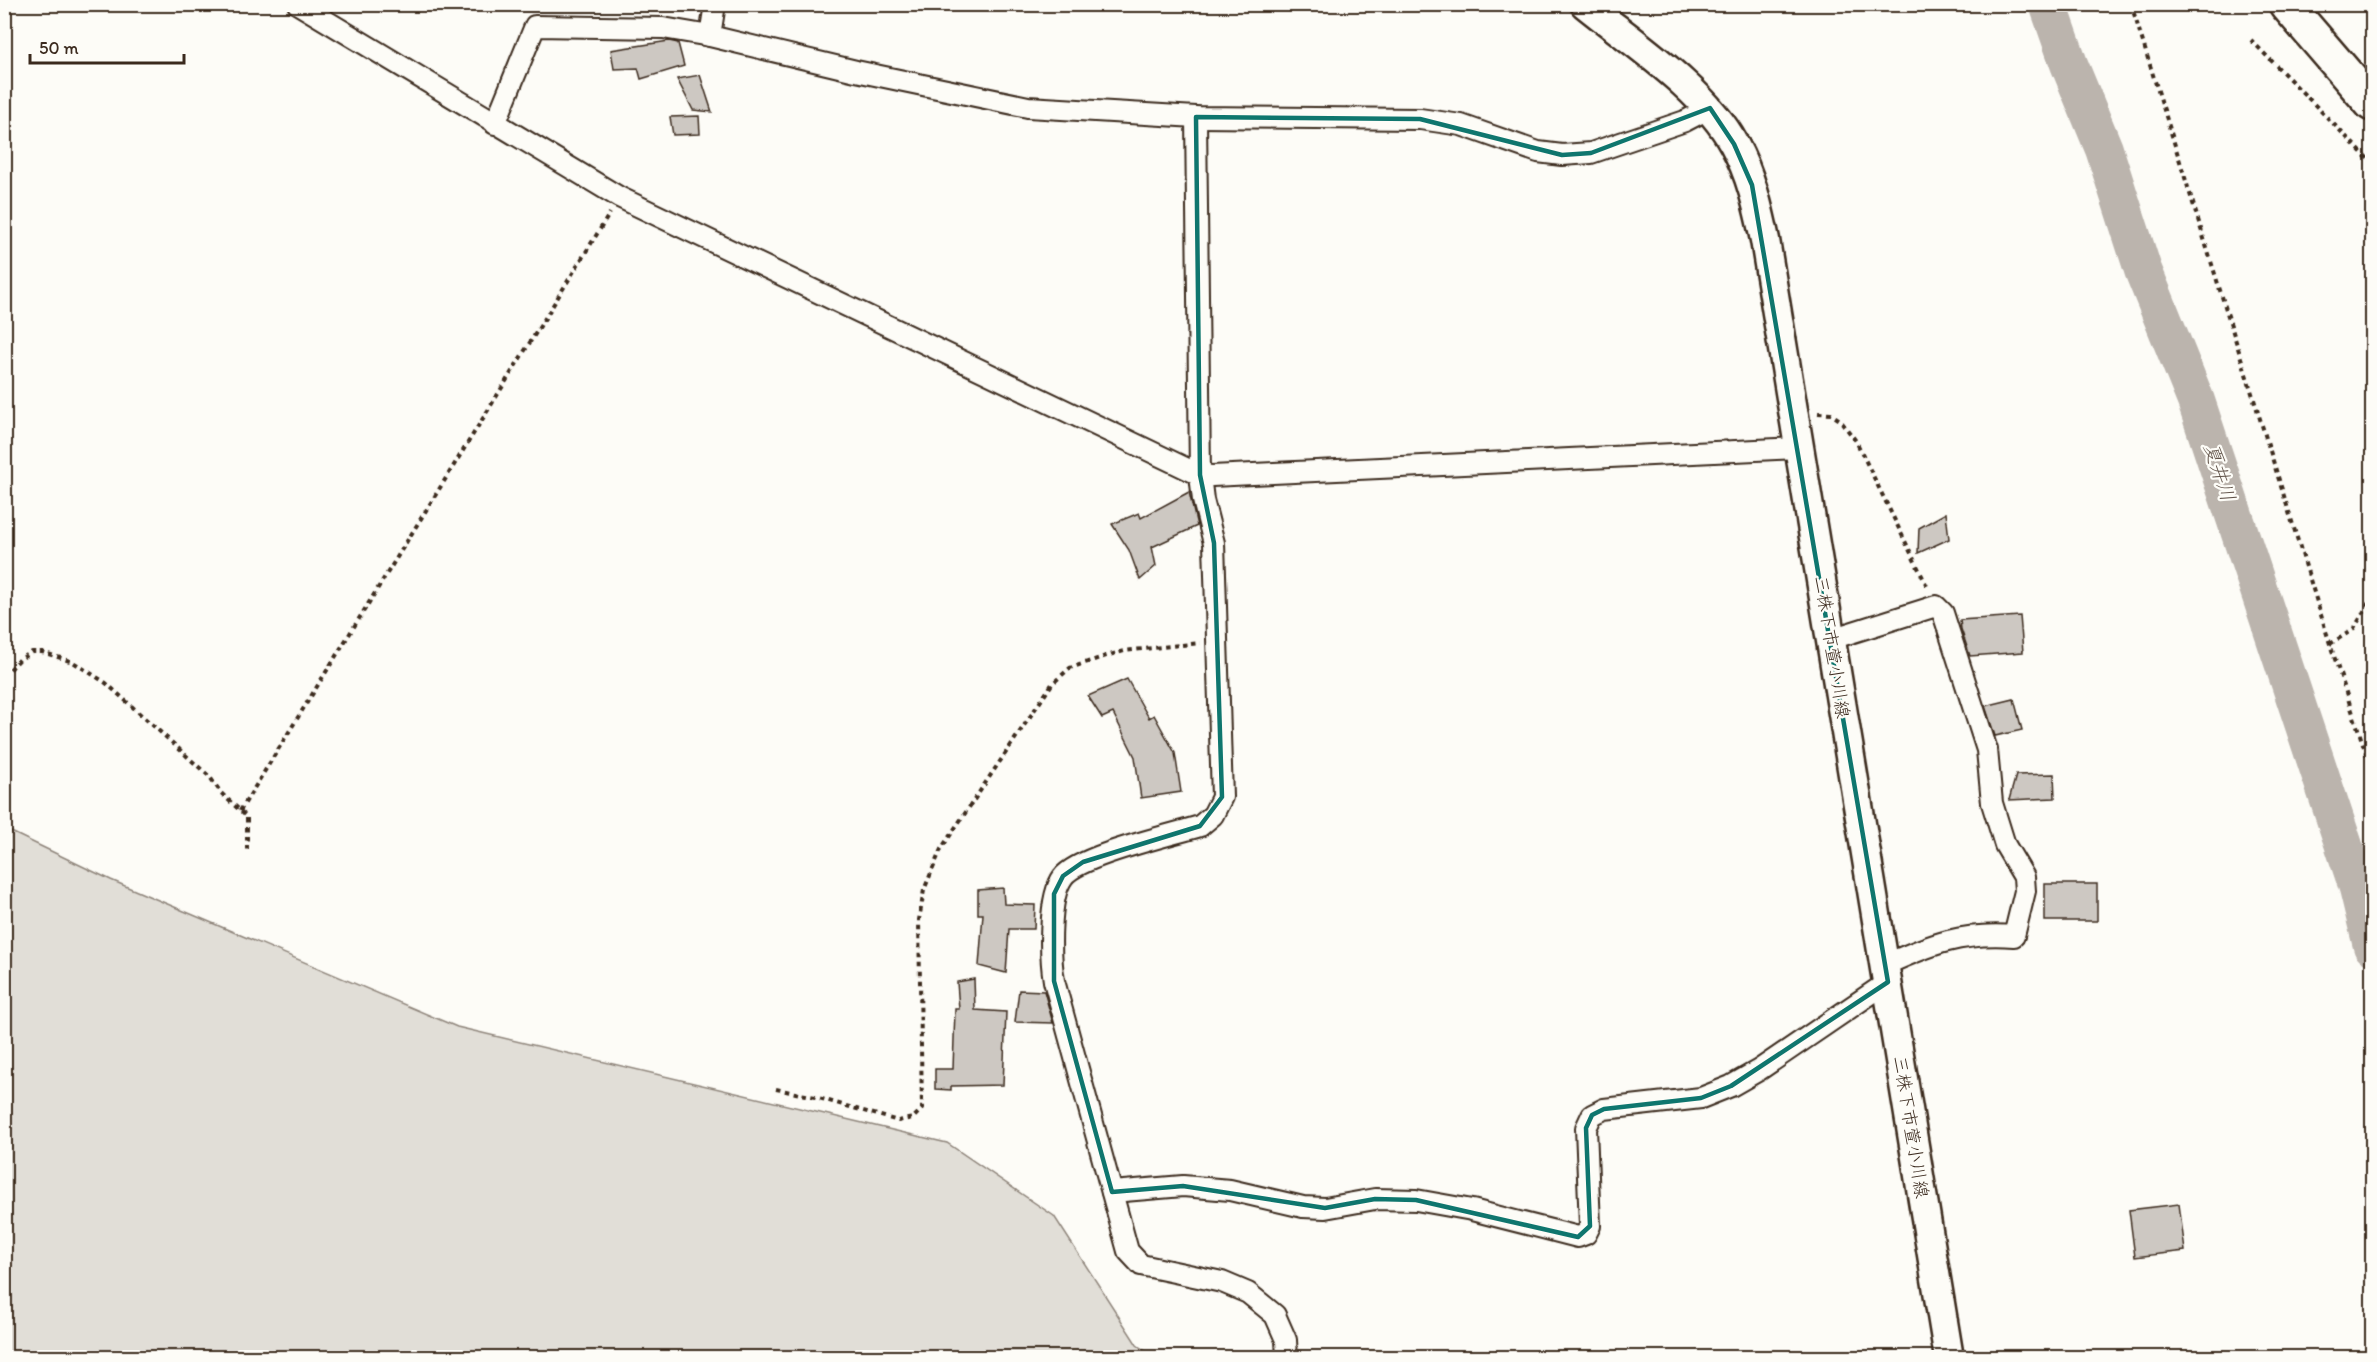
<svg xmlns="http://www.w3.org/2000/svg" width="2377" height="1362" font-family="Itim,'Klee One',sans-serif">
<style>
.green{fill:#e1ded7;stroke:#8e847a;stroke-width:1.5}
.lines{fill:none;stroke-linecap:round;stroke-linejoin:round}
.river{stroke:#bbb4ad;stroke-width:38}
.building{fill:#cdc8c2;stroke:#3b2a1e;stroke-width:1.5}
.street-casing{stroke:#3b2a1e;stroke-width:24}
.secondary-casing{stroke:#3b2a1e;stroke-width:33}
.highway-casing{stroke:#3b2a1e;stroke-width:38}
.path{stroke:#3b2a1e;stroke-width:4;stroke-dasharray:4.5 4.5;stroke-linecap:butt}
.street{stroke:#fdfcf7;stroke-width:20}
.secondary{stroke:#fdfcf7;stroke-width:28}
.highway{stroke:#fdfcf7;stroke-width:33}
.marked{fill:none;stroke:#0f766e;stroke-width:4.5;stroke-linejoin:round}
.labels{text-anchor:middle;stroke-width:4.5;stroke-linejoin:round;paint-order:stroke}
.street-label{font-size:18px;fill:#3b2a1e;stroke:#fdfcf7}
.water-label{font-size:20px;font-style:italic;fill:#615349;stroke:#fdfcf7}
</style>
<rect width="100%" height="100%" fill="#fdfcf7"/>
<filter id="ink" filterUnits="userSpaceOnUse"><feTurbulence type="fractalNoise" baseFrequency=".0167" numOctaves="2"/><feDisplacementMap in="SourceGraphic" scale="12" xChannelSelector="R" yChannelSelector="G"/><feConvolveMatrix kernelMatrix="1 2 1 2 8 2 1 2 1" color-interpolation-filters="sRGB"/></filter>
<g filter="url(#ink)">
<!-- green -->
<path class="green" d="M5,829L111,880L457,1027L947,1143L1054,1216L1137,1345L1154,1357H5Z"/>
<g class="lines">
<!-- river -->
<path class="river" d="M2048,4L2069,64L2104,149L2143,270L2196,401L2358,888L2372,946"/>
</g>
<!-- building -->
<g class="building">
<path d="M669,41L678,43L684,66L641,79L638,68L614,69L611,50Z"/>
<path d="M700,75L712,112L693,110L677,79Z"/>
<path d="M699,116L700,134L673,135L670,117Z"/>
<path d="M1189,492L1197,526L1152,547L1156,566L1140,580L1129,550L1112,524L1139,513L1141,518Z"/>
<path d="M1946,513L1949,539L1918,553L1919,528Z"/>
<path d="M2020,616L2023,652L1970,656L1961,629L1960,620Z"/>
<path d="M1127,679L1149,718L1154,715L1175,753L1181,792L1141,798L1135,757L1113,713L1102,718L1088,696Z"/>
<path d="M2014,699L2022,730L1995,736L1985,706Z"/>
<path d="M2054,774L2055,798L2009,800L2016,775Z"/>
<rect x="2045" y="884" width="52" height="37"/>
<path d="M1003,888L1004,904L1035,905L1034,929H1009L1006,973L979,966L983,914H978V890Z"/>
<path d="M974,979L975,1010L1006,1012L1003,1085L951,1086V1090L935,1089V1069H953L955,1009H959L957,982Z"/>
<path d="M1019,990L1044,991L1053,1023L1015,1022Z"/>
<path d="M2179,1204L2185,1251L2135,1257L2129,1210Z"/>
</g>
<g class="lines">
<defs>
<g id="street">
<path d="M298,4L619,197L1200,475L1212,476L1799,448"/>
<path d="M710,36L715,4"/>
<path d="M1196,117L1200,475L1203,500L1214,543L1222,797L1213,815L1200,826C1171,835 1078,856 1063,877C1048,897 1050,957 1054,981L1128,1251L1141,1265L1222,1282L1248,1293L1275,1315L1286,1340L1287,1358"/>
<path d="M495,124L535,26L663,28L710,36L856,71L1028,107L1196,117L1420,119L1461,125L1538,152L1562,155L1591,153L1685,121L1710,108"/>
<path d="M1831,639L1936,606L1943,613L1987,750L1992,803L2005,845L2024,877L2025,891L2014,936C1962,932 1931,944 1885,965"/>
<path d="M1112,1192L1183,1186L1230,1190L1303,1207L1325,1208L1375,1199L1416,1200L1472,1210L1578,1237L1586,1234L1590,1226L1586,1128L1592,1115L1604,1109L1701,1098L1731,1086L1759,1070L1888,982"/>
</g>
<path id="secondary" d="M1585,4C1633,43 1705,90 1734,144C1751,175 1758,207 1765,240L1949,1358"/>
<path id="highway" d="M2286,4L2372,104"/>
</defs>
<!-- street casing -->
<use href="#street" class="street-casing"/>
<!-- secondary casing -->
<use href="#secondary" class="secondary-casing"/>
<!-- highway casing -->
<use href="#highway" class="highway-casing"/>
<!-- path -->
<g class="path">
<path d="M2131,4L2330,644L2372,771"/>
<path d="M2251,40L2372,163"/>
<path d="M1818,413L1831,414L1840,420L1856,441L1928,588"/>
<path d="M2330,644L2354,629L2372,597"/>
<path d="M4,676L20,659L32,652H42L73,662L106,683L210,777L221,793L247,817V854"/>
<path d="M240,811L610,213"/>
<path d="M776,1089L815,1097L898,1121L913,1118L922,1109L919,920L924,890L941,849L1052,684L1070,668L1106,656L1124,651L1200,643"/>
</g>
<!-- street -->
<use href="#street" class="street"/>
<!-- secondary -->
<use href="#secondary" class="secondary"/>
<!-- highway -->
<use href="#highway" class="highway"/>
</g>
</g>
<!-- marked area -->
<path class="marked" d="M1710,108L1734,144L1752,185L1888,982L1731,1086L1701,1098L1604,1109L1592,1115L1586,1128L1590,1226L1578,1237L1416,1200L1375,1199L1325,1208L1183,1186L1112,1192L1054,981V894L1063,876L1083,862L1200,826L1222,797L1214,543L1200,475L1196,117L1420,119L1562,155L1591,153Z"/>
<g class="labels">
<!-- street labels -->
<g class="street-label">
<text transform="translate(1832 647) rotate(81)" y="6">三株下市萱小川線</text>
<text transform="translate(1911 1127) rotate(81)" y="6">三株下市萱小川線</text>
</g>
<!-- water labels -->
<g class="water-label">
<text transform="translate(2220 472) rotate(72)" y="7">夏井川</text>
</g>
</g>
<!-- margin -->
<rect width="2377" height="1362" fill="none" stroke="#fdfcf7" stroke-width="24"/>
<rect x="12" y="12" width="2353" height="1338" fill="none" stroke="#3b2a1e" stroke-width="2" filter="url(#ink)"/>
<!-- scale -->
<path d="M30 54v9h154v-9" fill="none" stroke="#3b2a1e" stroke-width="3"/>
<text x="39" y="54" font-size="18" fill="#3b2a1e" stroke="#fdfcf7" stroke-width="4.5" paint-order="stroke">50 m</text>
</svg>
